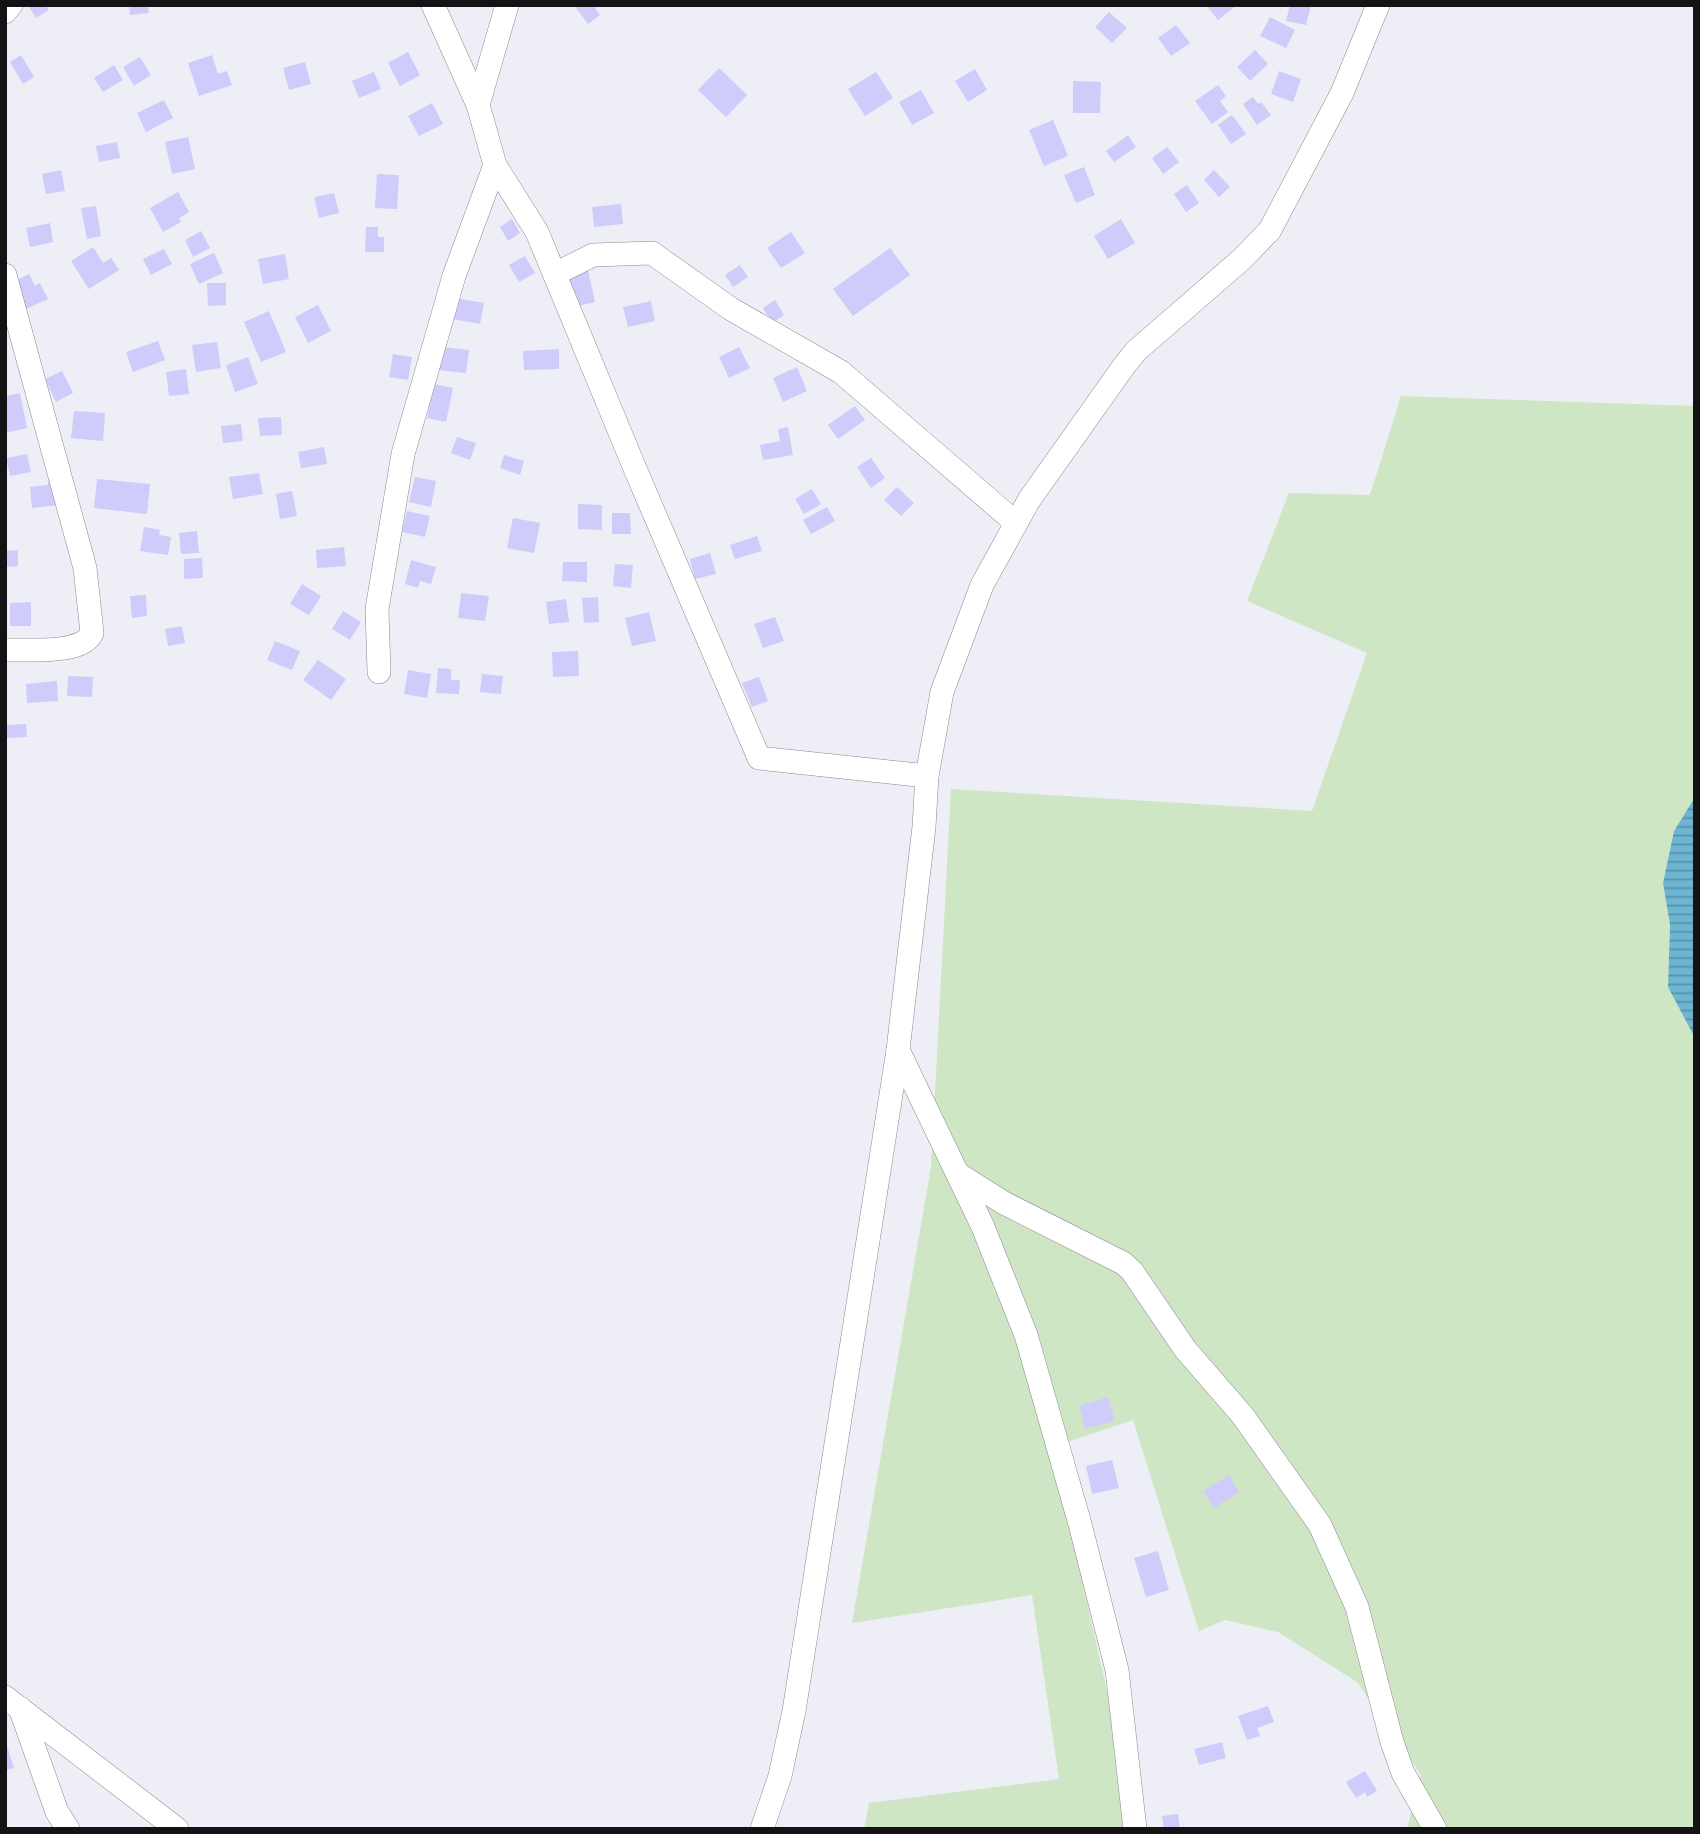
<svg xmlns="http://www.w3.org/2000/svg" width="1700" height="1834" font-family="'IBM Plex Sans',sans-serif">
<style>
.grass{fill:#cfe6c5}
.water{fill:url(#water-rules)}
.building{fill:#cfcbfb}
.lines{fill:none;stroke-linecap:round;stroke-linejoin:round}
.minor-casing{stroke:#8a8990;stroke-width:24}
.minor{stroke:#fff;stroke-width:23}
</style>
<defs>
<pattern id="water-rules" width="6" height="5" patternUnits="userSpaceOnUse" patternTransform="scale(1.75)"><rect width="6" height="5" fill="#6db5d0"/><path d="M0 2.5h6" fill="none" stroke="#5892a8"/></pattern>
</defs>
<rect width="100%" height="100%" fill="#eeeef6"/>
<!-- grass -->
<path class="grass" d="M1401,396L1695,406V797L1674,831L1663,883L1670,925L1668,987L1695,1038V1829H1407L1421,1775L1357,1682L1278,1632L1225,1620L1199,1631L1133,1420L1052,1447L1138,1829H864L869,1803L1059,1779L1032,1595L852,1623L931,1167L951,789L1312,811L1367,653L1247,601L1289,493L1370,495Z"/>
<!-- water -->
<path class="water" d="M1695,797V1038L1668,987L1670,925L1663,883L1674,831Z"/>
<!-- building -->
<g class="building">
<path d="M28,5H45L49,10L36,18Z"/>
<path d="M129,5H148L149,13L130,15Z"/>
<path d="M574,5H593L600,15L588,24Z"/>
<path d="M1206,5H1237L1218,20Z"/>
<path d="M1290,5H1311L1306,25L1286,21Z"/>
<path d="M1109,12L1127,28L1112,43L1095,27Z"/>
<path d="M1270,17L1295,30L1286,48L1260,36Z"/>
<path d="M1176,25L1190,43L1171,56L1158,38Z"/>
<path d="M1255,50L1268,64L1250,81L1237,67Z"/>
<path d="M408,52L420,75L400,86L388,63Z"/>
<path d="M21,55L34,77L23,84L10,62Z"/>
<path d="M212,55L218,74L227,71L232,85L199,96L188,63Z"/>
<path d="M140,57L151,75L134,86L123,67Z"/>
<path d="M305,62L311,84L289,90L283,68Z"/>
<path d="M114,65L123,80L103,92L94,78Z"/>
<path d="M719,68L747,95L726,117L698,90Z"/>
<path d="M975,69L987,90L968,102L955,81Z"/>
<path d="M1279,71L1301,79L1293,102L1271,94Z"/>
<path d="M374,72L381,89L359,98L352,81Z"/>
<path d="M876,72L893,98L865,116L848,89Z"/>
<path d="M1073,81L1101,82L1100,113H1073Z"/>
<path d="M1218,85L1226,96L1220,101L1228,112L1212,124L1195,101Z"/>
<path d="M921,90L934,113L912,125L899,102Z"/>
<path d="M1253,97L1258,104L1261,102L1271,115L1257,125L1243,104Z"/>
<path d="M164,100L173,118L146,132L137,113Z"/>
<path d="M432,103L443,124L419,136L408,116Z"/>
<path d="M1232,115L1246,134L1231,144L1218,125Z"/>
<path d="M1053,120L1068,156L1044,166L1029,130Z"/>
<path d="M1128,135L1136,147L1114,162L1106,151Z"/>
<path d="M188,137L195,169L172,174L165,142Z"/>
<path d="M117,142L120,158L99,162L96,146Z"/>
<path d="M1167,147L1179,162L1163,174L1152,158Z"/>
<path d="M1084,167L1095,195L1076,203L1064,175Z"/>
<path d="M61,170L65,191L46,194L42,174Z"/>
<path d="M1214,170L1230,187L1219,197L1204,180Z"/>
<path d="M377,174L399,175L397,209L375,208Z"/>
<path d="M1187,185L1199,203L1186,212L1174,194Z"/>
<path d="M178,192L189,212L179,218L181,222L163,232L150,208Z"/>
<path d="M334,193L339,213L319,218L314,197Z"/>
<path d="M621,204L623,224L594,227L592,207Z"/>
<path d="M96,206L101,236L87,239L81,208Z"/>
<path d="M512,219L520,233L508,241L500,227Z"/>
<path d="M1121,219L1135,243L1108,259L1094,236Z"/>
<path d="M50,223L53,242L30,247L26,228Z"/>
<path d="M366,227H378V237H384V252H365Z"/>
<path d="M201,231L210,248L193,257L185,240Z"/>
<path d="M791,232L805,253L781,268L767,248Z"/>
<path d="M93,247L103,263L111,258L119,270L89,289L71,261Z"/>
<path d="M890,248L910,275L853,316L833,289Z"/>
<path d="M164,249L172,264L151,275L143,259Z"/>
<path d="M214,253L223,273L199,284L190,264Z"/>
<path d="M285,254L289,279L263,284L258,259Z"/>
<path d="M525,256L535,273L519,282L509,265Z"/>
<path d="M740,265L748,277L733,287L725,275Z"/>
<path d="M588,270L595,302L574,307L567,275Z"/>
<path d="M29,274L35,286L40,283L48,299L24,310L11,283Z"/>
<path d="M207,283H226V305L208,306Z"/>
<path d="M455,298L484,303L480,324L452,319Z"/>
<path d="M775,300L784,315L772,323L763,308Z"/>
<path d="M651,301L655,321L628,327L623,307Z"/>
<path d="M318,305L331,331L308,343L295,317Z"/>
<path d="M269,311L286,352L261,362L244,322Z"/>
<path d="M158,341L165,360L133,372L126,352Z"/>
<path d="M217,342L221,368L196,372L192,345Z"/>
<path d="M442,347L469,350L466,373L439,370Z"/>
<path d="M739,347L750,368L729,378L719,357Z"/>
<path d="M559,349V369L524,370L523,351Z"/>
<path d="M393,354L412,357L408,380L389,377Z"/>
<path d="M248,357L258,384L235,392L226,365Z"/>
<path d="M797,367L807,391L783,402L773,378Z"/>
<path d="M186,369L189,394L169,396L166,372Z"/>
<path d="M62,371L73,393L56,402L45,379Z"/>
<path d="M434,384L453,388L446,422L427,418Z"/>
<path d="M20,393L27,428L5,433V396Z"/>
<path d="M855,406L865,420L838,439L828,425Z"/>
<path d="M74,411L105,413L103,441L71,438Z"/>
<path d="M281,417L282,435L260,436L258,418Z"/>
<path d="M241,424L243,441L223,443L221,426Z"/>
<path d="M788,427L793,455L763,460L760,445L780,441L778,429Z"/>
<path d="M457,437L476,443L470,460L451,453Z"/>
<path d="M324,447L327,464L301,468L298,452Z"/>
<path d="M27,454L31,472L10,476L6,458Z"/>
<path d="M504,455L524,461L520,475L500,468Z"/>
<path d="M871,458L885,478L871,488L857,467Z"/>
<path d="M259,473L263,494L233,499L229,477Z"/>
<path d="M415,477L436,481L431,507L409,502Z"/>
<path d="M97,479L150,484L147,514L94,508Z"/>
<path d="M48,481H57L59,505L32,508L30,487L48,485Z"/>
<path d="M897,487L914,503L901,516L884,500Z"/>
<path d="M812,489L821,504L804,514L795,499Z"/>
<path d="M292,491L297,516L280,519L276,494Z"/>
<path d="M578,504L602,505V530L578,529Z"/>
<path d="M827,507L835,521L811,534L803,520Z"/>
<path d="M407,511L430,516L425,537L402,532Z"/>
<path d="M612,513H630L631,534H612Z"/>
<path d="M513,518L540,523L534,553L507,548Z"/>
<path d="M144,527L160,530L159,535L171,537L168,555L140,551Z"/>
<path d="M197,531L199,553L181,554L179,533Z"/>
<path d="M757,536L762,551L735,559L730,545Z"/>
<path d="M344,547L346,566L317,568L316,550Z"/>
<path d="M18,550V566L5,567V551Z"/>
<path d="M710,553L716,574L695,579L690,559Z"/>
<path d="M202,558L203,578L184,579V559Z"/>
<path d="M411,560L436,567L431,584L420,581L418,588L405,584Z"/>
<path d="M563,562H587V582L562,581Z"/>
<path d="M615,564L633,565L631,588L613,586Z"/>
<path d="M302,584L321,596L309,615L290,604Z"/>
<path d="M461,593L489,596L485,621L458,618Z"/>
<path d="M146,595L147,616L132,618L130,596Z"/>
<path d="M598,597L599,622L584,623L582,598Z"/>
<path d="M566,599L569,622L549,624L546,602Z"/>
<path d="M31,602V626H10V603Z"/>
<path d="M343,611L361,622L350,640L332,629Z"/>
<path d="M649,612L656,641L632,646L625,618Z"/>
<path d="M775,617L784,641L763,648L754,624Z"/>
<path d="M182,626L185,643L168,646L165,629Z"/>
<path d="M275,641L300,651L292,670L267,660Z"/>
<path d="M578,651L579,676L553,677L552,652Z"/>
<path d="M318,660L346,679L331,700L303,680Z"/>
<path d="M438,668L451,669V680H460L459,694L436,693Z"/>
<path d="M408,670L431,674L427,698L404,694Z"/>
<path d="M482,674L503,676L501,694L480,692Z"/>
<path d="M68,676L93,677L92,697L67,696Z"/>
<path d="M759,677L768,701L752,707L742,683Z"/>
<path d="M57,681L58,701L27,703L26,684Z"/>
<path d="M26,724L27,737L5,738V725Z"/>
<path d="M1108,1397L1115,1421L1085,1429L1079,1406Z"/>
<path d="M1112,1460L1119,1488L1092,1494L1086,1466Z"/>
<path d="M1229,1475L1239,1492L1214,1508L1203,1491Z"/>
<path d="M1158,1551L1169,1590L1146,1597L1134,1558Z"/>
<path d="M1268,1706L1274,1722L1257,1728L1260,1736L1247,1740L1238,1716Z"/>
<path d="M5,1739L14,1768L5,1770Z"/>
<path d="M1222,1742L1226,1758L1199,1765L1194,1749Z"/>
<path d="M1365,1771L1377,1791L1367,1797L1365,1792L1356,1798L1346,1782Z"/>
<path d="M1178,1814L1180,1829H1164L1162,1816Z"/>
</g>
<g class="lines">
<defs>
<g id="minor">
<path d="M433,5L478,105"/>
<path d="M5,12L11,5"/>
<path d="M495,165L537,232L636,471L759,758L927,776"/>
<path d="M555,274L593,255L652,253L731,309L841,372L1016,523"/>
<path d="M5,275L85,568L92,633C82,655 29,649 5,650"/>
<path d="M379,672L377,609L403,454L454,276L495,165L478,105L507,5"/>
<path d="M898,1050L983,1227L1026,1335L1080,1524L1117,1670L1135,1829"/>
<path d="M958,1174L1004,1203L1123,1263L1132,1271L1185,1349L1243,1416L1320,1525L1357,1607L1392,1742L1403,1773L1435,1829"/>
<path d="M5,1697L177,1829"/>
<path d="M20,1708L57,1812L68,1829"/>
<path d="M762,1829L780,1776L794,1711L898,1050L924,827L927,776L942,692L982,585L1029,500L1124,366L1136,351L1242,259L1270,230L1342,93L1378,5"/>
</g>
</defs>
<!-- minor casing -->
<use href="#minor" class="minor-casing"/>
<!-- minor -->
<use href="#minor" class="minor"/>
</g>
<!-- border -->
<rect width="1700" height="1834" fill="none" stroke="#131315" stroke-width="14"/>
</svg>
